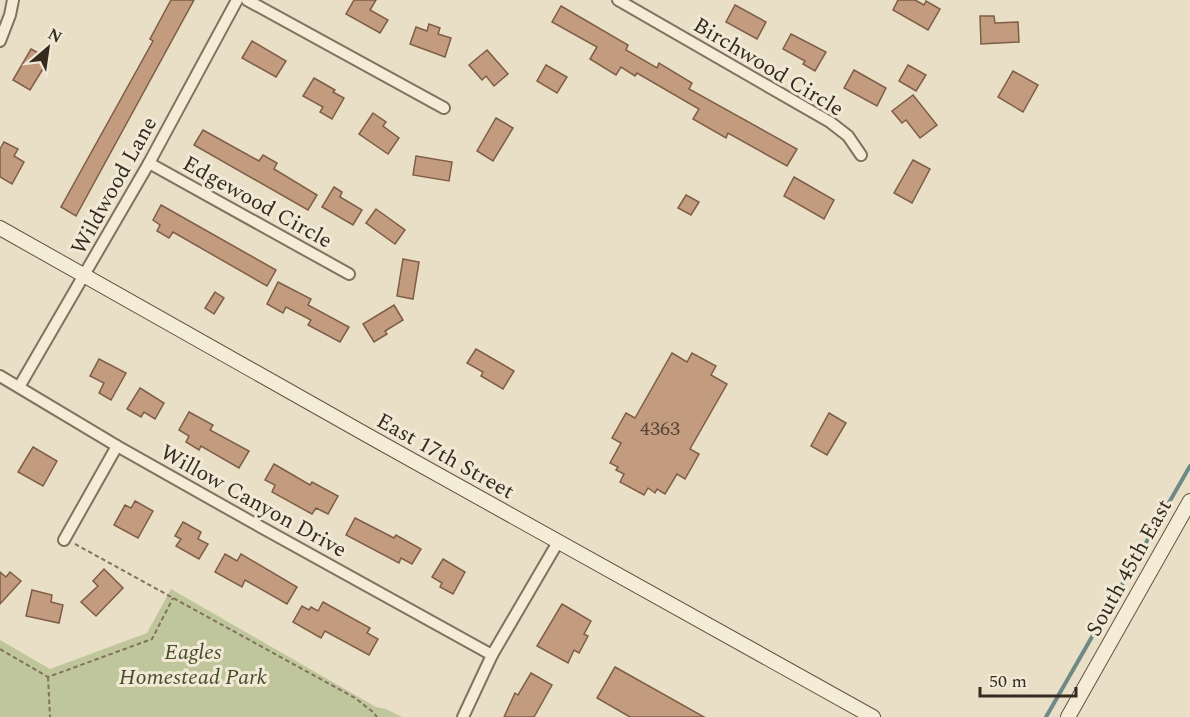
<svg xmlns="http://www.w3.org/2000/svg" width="1190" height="717" font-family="Spectral,serif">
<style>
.green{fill:#c0c69b}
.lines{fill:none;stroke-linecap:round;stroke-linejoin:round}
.stream{stroke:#6f8a84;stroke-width:4}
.building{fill:#c39c80;stroke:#7e5d46;stroke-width:1.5}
.street-casing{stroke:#82715e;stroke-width:14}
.secondary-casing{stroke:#645341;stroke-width:16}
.path{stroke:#82715e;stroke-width:2;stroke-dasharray:4.5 3;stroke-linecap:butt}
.street{stroke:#f5ecd8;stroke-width:10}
.secondary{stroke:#f5ecd8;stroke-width:14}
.labels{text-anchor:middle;stroke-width:6;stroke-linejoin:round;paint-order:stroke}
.number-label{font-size:20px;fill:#584638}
.street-label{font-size:22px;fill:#342a20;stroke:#f1e9d5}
.park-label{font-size:22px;font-style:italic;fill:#444e29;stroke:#f1e9d5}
</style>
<rect width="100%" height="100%" fill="#e9dfc6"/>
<!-- green -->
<path class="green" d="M171,589L376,707L386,709L402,717H0V640L50,669L147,633Z"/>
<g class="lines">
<!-- stream -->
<path class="stream" d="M1046,717L1190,466"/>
</g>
<!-- building -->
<g class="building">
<path d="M171,0H194L76,216L61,207L153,41L150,39Z"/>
<path d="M354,0H376L370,10L388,20L380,33L346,14Z"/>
<path d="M898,0H915L924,5L926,1L940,9L928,30L893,10Z"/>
<path d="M735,5L766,22L757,39L726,22Z"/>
<path d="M561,6L628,45L626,50L657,68L659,63L692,83L689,89L797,149L787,166L728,133L726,138L693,119L699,109L637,73L635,76L621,67L616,75L590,59L597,47L552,22Z"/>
<path d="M980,16H994L995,23L1018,22L1019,42L981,44Z"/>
<path d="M429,24L440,28L438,34L451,38L445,57L410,44L416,27L427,31Z"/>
<path d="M791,34L826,52L815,71L803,64L805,61L783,49Z"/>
<path d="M252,41L286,61L276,77L242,58Z"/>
<path d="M31,49L49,59L30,90L13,80Z"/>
<path d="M487,50L508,74L494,86L486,76L482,80L469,65Z"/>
<path d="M546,65L567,77L557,93L537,81Z"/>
<path d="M908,65L926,75L916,91L899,81Z"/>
<path d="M854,70L886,88L877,106L844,88Z"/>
<path d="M1013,71L1038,85L1023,112L998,97Z"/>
<path d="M314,78L335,90L333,92L344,98L332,119L320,112L323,107L303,96Z"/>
<path d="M913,95L937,125L920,138L906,120L902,123L892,111Z"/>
<path d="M373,113L386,122L383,126L399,138L388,154L359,134Z"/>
<path d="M496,118L513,128L493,161L477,151Z"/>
<path d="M203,130L259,161L263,155L277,163L274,169L317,195L308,210L194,145Z"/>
<path d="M4,142L18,149L14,156L24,162L12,184L0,177V149Z"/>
<path d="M416,156L452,162L449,181L413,175Z"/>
<path d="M913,160L930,169L912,203L894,193Z"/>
<path d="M794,177L834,200L824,219L784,196Z"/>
<path d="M334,187L342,192L340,197L362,210L353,225L322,207Z"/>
<path d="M686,195L699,202L691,215L678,208Z"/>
<path d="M161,205L276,270L267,286L173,232L169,238L157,231L160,225L153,220Z"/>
<path d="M376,209L405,230L395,244L366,223Z"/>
<path d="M403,259L419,262L413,299L397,296Z"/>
<path d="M278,282L311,299L308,305L349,327L340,342L308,325L311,320L286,307L283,313L267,304Z"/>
<path d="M215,292L224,298L214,314L205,308Z"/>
<path d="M394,305L403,320L385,331L387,334L374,342L363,324Z"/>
<path d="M476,349L514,371L503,389L481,376L483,372L467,363Z"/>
<path d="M672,353L687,362L692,353L716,366L711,375L727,384L690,449L699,454L685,479L677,474L665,494L657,489L655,493L648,488L644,495L620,482L624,474L616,470L618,467L610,463L621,443L612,438L626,413L635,418Z"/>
<path d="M99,359L126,373L111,400L99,393L104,383L90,376Z"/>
<path d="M140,388L164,403L155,419L144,412L141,417L127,409Z"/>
<path d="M189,412L213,425L210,430L249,451L239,468L201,446L199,450L186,442L189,436L179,430Z"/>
<path d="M829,413L846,423L827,455L811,446Z"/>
<path d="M33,447L57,461L43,486L18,472Z"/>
<path d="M274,464L310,485L312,482L338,496L328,514L316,508L312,514L272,492L275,485L265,480Z"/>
<path d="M135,501L153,511L138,538L114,525L125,505L131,508Z"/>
<path d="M355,518L394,538L396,535L421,549L412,564L401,558L399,563L346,535Z"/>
<path d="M183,522L201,532L198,539L208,544L199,559L176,546L181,539L175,536Z"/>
<path d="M225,554L237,561L241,554L297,587L287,604L245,580L242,587L215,572Z"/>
<path d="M443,559L465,572L453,594L440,587L442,583L432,577Z"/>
<path d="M104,569L123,588L96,616L81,602L98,586L93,581Z"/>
<path d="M0,572L6,577L10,572L21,581L0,604Z"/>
<path d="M32,590L52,595L51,602L63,605L59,623L26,616Z"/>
<path d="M323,602L370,628L367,633L378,639L369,655L325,631L321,638L293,622L302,606L309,610L311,607L318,611Z"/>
<path d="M562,604L591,621L584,634L588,636L579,653L574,650L568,663L537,646Z"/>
<path d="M615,667L704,717H630L597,698Z"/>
<path d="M531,673L552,685L534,717H504L515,693L518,695Z"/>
</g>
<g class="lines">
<defs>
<g id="street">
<path d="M247,0L444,108"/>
<path d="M618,0L830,122L848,136L861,155"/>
<path d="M0,41L10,15L13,0"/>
<path d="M149,163L349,274"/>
<path d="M0,376L117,446L250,521L492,655"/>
<path d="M19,387L149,163L237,0"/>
<path d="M64,540L117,446"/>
<path d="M463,717L492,655L558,542"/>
</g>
<g id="secondary">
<path d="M0,228L374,439L873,717"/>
<path d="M1068,717L1190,501"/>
</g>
</defs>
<!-- street casing -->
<use href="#street" class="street-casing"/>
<!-- secondary casing -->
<use href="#secondary" class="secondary-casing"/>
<!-- path -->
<g class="path">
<path d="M75,544L355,698L373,712L377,717"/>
<path d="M0,649L48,677L152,639L173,598"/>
<path d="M48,677L50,717"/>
</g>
<!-- street -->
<use href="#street" class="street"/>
<!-- secondary -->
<use href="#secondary" class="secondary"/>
</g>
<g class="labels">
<!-- number labels -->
<g class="number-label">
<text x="660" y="435">4363</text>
</g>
<!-- street labels -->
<g class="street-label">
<text transform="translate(769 66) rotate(31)" y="8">Birchwood Circle</text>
<text transform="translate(113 185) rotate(-61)" y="8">Wildwood Lane</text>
<text transform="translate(258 201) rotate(29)" y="8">Edgewood Circle</text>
<text transform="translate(446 455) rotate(29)" y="8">East 17th Street</text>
<text transform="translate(254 500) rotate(29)" y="8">Willow Canyon Drive</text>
<text transform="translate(1128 567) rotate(-61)" y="8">South 45th East</text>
</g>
<!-- park labels -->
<g class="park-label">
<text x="193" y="659">Eagles<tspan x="193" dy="25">Homestead Park</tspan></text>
</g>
</g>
<!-- north arrow -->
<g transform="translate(48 48) rotate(29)" stroke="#f1e9d5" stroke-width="4.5" paint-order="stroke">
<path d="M0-4.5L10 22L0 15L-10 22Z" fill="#342a20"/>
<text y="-9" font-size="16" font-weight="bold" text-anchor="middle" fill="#342a20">N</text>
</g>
<!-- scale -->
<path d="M980 687v9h96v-9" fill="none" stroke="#342a20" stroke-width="3"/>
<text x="989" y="687" font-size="18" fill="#342a20" stroke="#f1e9d5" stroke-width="4.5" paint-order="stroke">50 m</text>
</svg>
